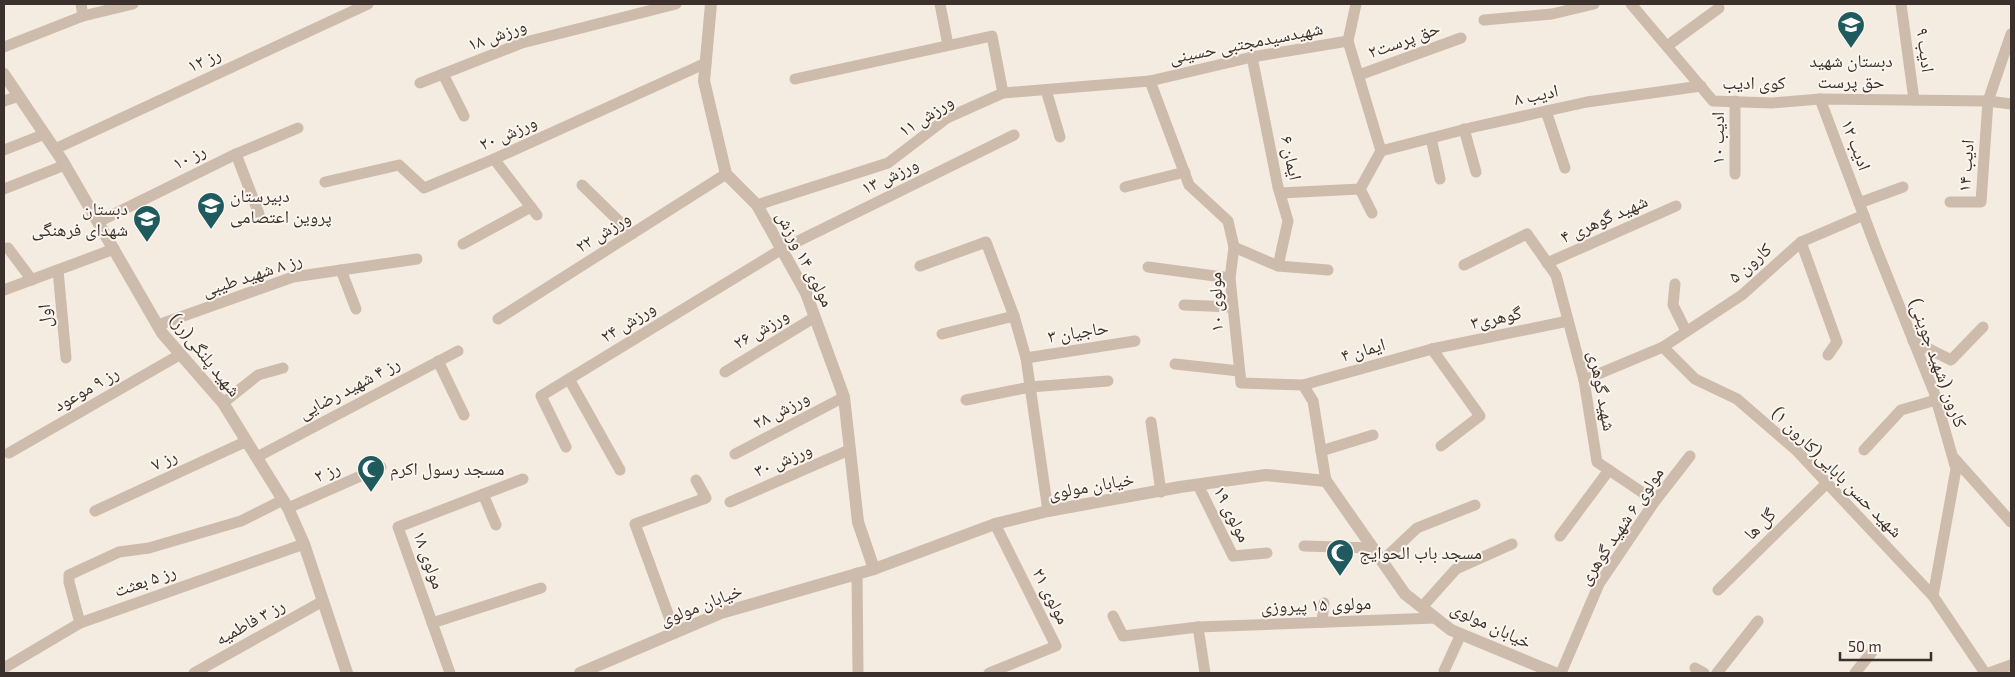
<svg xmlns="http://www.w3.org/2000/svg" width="2015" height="677" font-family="'Exo 2','Noto Naskh Arabic',sans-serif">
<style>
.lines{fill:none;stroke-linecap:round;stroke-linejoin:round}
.minor{stroke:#cdbbac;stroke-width:11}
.tertiary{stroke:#cdbbac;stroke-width:12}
.labels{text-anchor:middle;stroke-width:4;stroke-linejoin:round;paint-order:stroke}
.street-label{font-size:18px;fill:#3b302b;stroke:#fbf5ee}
.poi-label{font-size:18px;fill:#3b302b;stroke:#fbf5ee;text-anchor:start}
</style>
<rect width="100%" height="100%" fill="#f4ebe1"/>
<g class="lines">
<!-- minor -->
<g class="minor">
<path d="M81,4L83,16"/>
<path d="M940,4L948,45"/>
<path d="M1356,4L1348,41L1381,151"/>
<path d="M1631,4L1713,101L1772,103L1820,99L1988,101L2011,104"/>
<path d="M1901,4L1914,100"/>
<path d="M1484,20L1552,14L1594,4"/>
<path d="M1667,46L1719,8"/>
<path d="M4,47L83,16L133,4"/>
<path d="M443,74L464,116"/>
<path d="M1359,75L1461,38"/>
<path d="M795,79L992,36L1003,93"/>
<path d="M1150,81L1189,185L1228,221L1234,247L1230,278L1241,383L1303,385L1313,401L1326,481"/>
<path d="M420,83L522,43L676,4"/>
<path d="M1046,90L1060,137"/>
<path d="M1820,99L1876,248L1934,392L1956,469L1933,596L1985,673"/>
<path d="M4,101L19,96"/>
<path d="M1735,101V174"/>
<path d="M1546,111L1565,168"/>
<path d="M1464,129L1476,172"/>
<path d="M1431,138L1440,179"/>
<path d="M55,149L368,4"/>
<path d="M4,150L45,134"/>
<path d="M1381,151L1474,127L1587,102L1701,86"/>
<path d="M236,154L259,214"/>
<path d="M494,159L537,215"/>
<path d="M325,182L399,165L424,188L494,159L706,63"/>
<path d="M582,185L632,234"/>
<path d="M1125,187L1185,172"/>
<path d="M4,189L65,165"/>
<path d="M1360,189L1372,213"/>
<path d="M1280,193L1360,189L1381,151"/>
<path d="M1950,202H1981L1988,101L2011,34"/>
<path d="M1859,203L1903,187"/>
<path d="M757,205L888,163L947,118L1003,93L1150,81L1252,57L1348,41"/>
<path d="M98,222L236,154L298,128"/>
<path d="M1801,242L1837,342L1828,355"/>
<path d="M463,244L531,207"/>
<path d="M1234,247L1278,266L1288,221L1278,187L1252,57"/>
<path d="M8,248L32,280"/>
<path d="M1547,263L1676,206"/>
<path d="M1464,265L1527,234L1556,275L1584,380L1597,462L1655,501"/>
<path d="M920,266L986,242L1014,316L1026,358L1048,511"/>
<path d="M1278,266L1328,270"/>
<path d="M1148,267L1230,278"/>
<path d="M58,270L66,358"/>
<path d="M341,270L356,309"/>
<path d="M1675,284L1673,305L1686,331"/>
<path d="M4,290L114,249"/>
<path d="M1184,305L1232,307"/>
<path d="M498,319L726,174"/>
<path d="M158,325L293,277L417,259"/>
<path d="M942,334L1014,316"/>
<path d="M1913,341L1951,360L1983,327"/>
<path d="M1663,347L1695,379L1737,399L1796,450L1933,596"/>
<path d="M1432,349L1480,416L1441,446"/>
<path d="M1026,358L1135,341"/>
<path d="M438,361L464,415"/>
<path d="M1175,364L1239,371"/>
<path d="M725,372L815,317"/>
<path d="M569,379L620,470"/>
<path d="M1584,380L1663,347L1742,295L1801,242L1864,215"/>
<path d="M1303,385L1432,349L1568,321"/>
<path d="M966,400L1030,387L1108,381"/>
<path d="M223,403L258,375L283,368"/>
<path d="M1151,422L1161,492"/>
<path d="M566,447L541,396L782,249L1014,135"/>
<path d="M1864,450L1901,410L1936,400"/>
<path d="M1321,451L1373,435"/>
<path d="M9,453L181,354"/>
<path d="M735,454L844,397"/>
<path d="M257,457L458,351"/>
<path d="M1954,458L2011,522"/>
<path d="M1198,485L1233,556L1267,553"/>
<path d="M483,494L496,525"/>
<path d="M730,502L849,450"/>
<path d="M288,508L381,467"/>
<path d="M95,511L247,441"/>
<path d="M1560,536L1609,470"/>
<path d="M1304,546L1373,548"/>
<path d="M1382,561L1417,528L1475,505"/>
<path d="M857,573L858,673"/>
<path d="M1718,590L1827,483"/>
<path d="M1422,607L1456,569L1512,544"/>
<path d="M1113,616L1123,636L1198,627L1435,618"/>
<path d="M1322,622L1324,603"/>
<path d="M80,623L69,582V575L119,552L149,548L241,521L283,500"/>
<path d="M432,623L541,588"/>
<path d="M1198,627L1205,673"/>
<path d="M675,633L635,524L706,498L696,480"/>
<path d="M4,668L80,623L304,544"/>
<path d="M1695,668L1704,673"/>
<path d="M1444,671L1461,634"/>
<path d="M194,673L323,601"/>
<path d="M450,673L398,527L523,479"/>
<path d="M989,673L1056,646L995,524"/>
<path d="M1561,673L1599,584L1655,501L1690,456"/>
<path d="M1717,673L1758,621"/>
<path d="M1855,673L1872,652"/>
<path d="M1989,673L2011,665"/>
</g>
<!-- tertiary -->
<g class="tertiary">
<path d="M711,4L704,81L726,174L757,205L806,293L844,397L858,522L874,569"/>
<path d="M4,74L62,160L162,333L223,403L288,508L304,544L347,673"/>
<path d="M580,673L721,613L874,569L995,524L1048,511L1180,487L1266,475L1326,481L1405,594L1451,630L1555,673"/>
</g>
</g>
<!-- icons -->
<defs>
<symbol id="school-pin" viewBox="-11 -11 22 30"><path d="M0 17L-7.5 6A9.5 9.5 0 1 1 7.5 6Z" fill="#1f5a5e" stroke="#fbf5ee"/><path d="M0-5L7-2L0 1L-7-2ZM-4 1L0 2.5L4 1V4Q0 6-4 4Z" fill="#fff"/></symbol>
<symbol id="mosque-pin" viewBox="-11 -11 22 30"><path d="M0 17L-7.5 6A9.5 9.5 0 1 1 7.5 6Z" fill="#1f5a5e" stroke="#fbf5ee"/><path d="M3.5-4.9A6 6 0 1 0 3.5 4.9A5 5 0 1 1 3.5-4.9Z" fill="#fff"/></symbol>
</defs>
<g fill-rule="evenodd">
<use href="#school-pin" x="1835" y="9" width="32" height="43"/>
<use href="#school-pin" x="195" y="190" width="32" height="43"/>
<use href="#school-pin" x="131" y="203" width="32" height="43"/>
<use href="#mosque-pin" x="355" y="453" width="32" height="43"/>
<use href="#mosque-pin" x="1324" y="537" width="32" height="43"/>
</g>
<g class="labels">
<!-- street labels -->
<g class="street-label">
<text transform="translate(497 35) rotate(-20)" y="6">ورزش ۱۸</text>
<text transform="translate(1404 40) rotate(-20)" y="6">حق پرست۲</text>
<text transform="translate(1246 43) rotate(-11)" y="6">شهیدسیدمجتبی حسینی</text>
<text transform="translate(1925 50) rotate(82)" y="6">ادیب ۹</text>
<text transform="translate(204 60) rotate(-25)" y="6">رز ۱۲</text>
<text x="1754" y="89">کوی ادیب</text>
<text transform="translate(1536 95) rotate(-12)" y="6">ادیب ۸</text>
<text transform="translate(926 116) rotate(-33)" y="6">ورزش ۱۱</text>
<text transform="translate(508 133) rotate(-24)" y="6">ورزش ۲۰</text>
<text transform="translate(1718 138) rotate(-90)" y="6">ادیب ۱۰</text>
<text transform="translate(1856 145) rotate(69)" y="6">ادیب ۱۲</text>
<text transform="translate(189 157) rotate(-27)" y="6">رز ۱۰</text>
<text transform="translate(1291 158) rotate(78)" y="6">ایمان ۶</text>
<text transform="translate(1966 166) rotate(-86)" y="6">ادیب ۱۴</text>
<text transform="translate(890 176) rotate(-26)" y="6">ورزش ۱۳</text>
<text transform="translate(1604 219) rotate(-24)" y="6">شهید گوهری ۴</text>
<text transform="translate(603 232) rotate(-32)" y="6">ورزش ۲۲</text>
<text transform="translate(805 259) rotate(63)" y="6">مولوی ۱۴ ورزش</text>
<text transform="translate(1750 263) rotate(-41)" y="6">کارون ۵</text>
<text transform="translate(252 275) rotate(-18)" y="6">رز ۸ شهید طیبی</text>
<text transform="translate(1216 302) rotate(-92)" y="6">مولوی ۱۰</text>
<text transform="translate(45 316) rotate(-95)" y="6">اول</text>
<text transform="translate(1496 318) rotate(-12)" y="6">گوهری۳</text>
<text transform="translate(628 322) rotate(-32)" y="6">ورزش ۲۴</text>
<text transform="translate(761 329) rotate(-31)" y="6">ورزش ۲۶</text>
<text transform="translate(1078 332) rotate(-9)" y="6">حاجیان ۳</text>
<text transform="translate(1363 350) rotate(-16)" y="6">ایمان ۴</text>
<text transform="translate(205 355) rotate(51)" y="6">شهید پلنگی(رز)</text>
<text transform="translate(1938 363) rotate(70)" y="6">کارون (شهید جوینی)</text>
<text transform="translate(349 388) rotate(-28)" y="6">رز ۴ شهید رضایی</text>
<text transform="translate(86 389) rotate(-30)" y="6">رز ۹ موعود</text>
<text transform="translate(1602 391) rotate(79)" y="6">شهید گوهری</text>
<text transform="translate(781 410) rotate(-28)" y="6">ورزش ۲۸</text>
<text transform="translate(164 460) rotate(-25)" y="6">رز ۷</text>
<text transform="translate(783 460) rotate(-23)" y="6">ورزش ۳۰</text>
<text transform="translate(327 472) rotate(-24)" y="6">رز ۲</text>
<text transform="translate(1837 472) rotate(45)" y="6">شهید حسن بابایی(کارون ۱)</text>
<text transform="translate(1091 486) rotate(-10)" y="6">خیابان مولوی</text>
<text transform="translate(1232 514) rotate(63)" y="6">مولوی ۱۹</text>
<text transform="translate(1760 524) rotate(-45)" y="6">گل ها</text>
<text transform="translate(1621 526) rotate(-56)" y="6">مولوی ۶ شهید گوهری</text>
<text transform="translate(429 560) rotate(70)" y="6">مولوی ۱۸</text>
<text transform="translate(145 581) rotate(-19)" y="6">رز ۵ بعثت</text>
<text transform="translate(1051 596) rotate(63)" y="6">مولوی ۲۱</text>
<text transform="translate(701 605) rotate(-21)" y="6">خیابان مولوی</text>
<text transform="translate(1316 605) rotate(-2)" y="6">مولوی ۱۵ پیروزی</text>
<text transform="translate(250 622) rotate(-29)" y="6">رز ۳ فاطمیه</text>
<text transform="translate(1491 625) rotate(25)" y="6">خیابان مولوی</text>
</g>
<!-- poi labels -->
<g class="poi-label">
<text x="1851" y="67" text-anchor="middle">دبستان شهید<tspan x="1851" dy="21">حق پرست</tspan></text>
<text x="230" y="202">دبیرستان<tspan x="230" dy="21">پروین اعتصامی</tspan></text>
<text x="128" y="215" text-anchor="end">دبستان<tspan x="128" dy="21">شهدای فرهنگی</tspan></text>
<text x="390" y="475">مسجد رسول اکرم</text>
<text x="1359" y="559">مسجد باب الحوایج</text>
</g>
</g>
<!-- border -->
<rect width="2015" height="677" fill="none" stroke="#3b302b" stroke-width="10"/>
<!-- scale -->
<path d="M1840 652v8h91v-8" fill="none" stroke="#3b302b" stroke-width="2.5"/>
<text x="1848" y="652" font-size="15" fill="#3b302b" stroke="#fbf5ee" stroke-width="4" paint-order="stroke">50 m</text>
</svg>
